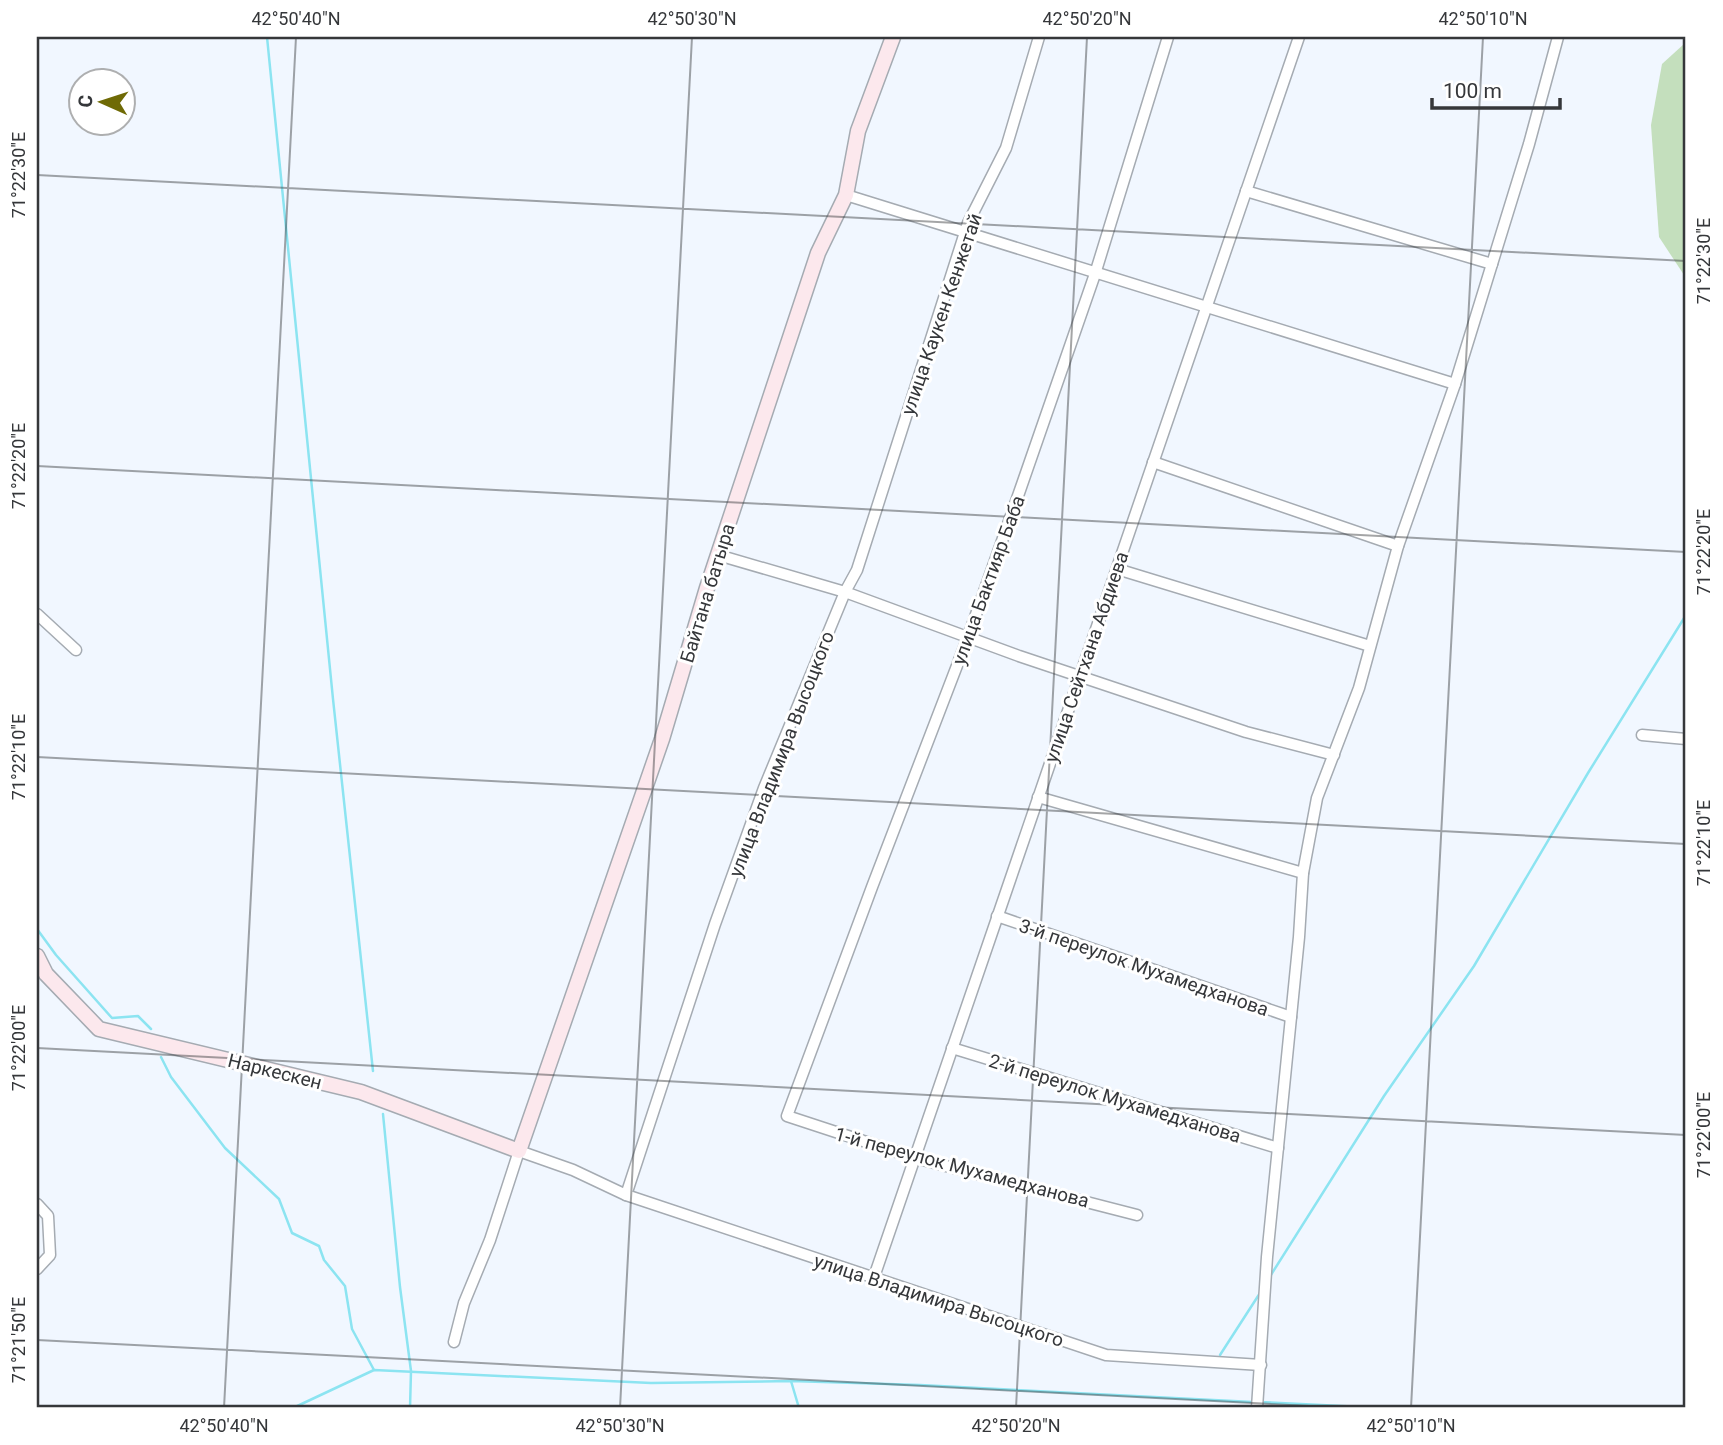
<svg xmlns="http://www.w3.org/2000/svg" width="1723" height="1445" font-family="Roboto,sans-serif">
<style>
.green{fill:#c4dfbd}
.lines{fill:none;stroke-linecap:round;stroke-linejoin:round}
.stream{stroke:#8ce4f1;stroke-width:2.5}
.street-casing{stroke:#a5abb2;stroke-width:13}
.secondary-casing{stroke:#a5abb2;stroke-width:17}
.street{stroke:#fff;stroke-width:10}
.secondary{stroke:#fce8ed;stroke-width:14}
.ticks{fill:none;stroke:#35373a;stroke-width:2;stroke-opacity:0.45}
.labels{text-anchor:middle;stroke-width:6;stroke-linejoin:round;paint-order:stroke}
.street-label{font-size:19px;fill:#35373a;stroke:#fff}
.neatline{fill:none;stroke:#35373a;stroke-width:2.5}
.ticks-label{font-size:18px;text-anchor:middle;fill:#35373a}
</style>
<rect width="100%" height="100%" fill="#f1f7ff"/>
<!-- green -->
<path class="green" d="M1684,44H1686V278L1659,237L1651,125L1662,64Z"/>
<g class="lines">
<!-- stream -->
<g class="stream">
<path d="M267,37L333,699L373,1071"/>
<path d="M37,929L56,955L112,1018L138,1016L151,1029"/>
<path d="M161,1057L171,1077L225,1148L279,1199L292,1233L319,1246L324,1260L345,1286L352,1329L374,1370"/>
<path d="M383,1114L400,1287L411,1371L410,1408"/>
<path d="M1269,1278L1384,1096L1474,966L1588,773L1686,615"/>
<path d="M1220,1355L1260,1293"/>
<path d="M791,1381L799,1408"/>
<path d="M1260,1402L1383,1408"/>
<path d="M293,1408L374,1370L651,1383L791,1381L920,1385L1253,1402"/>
</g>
<defs>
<g id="street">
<path d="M1246,191L1492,264"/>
<path d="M846,195L1455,384"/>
<path d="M1153,462L1398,546"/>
<path d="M718,555L845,592L1019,656L1246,732L1334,755"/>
<path d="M1117,569L1370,646"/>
<path d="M37,614L76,650"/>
<path d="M1642,735L1686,739"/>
<path d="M1038,797L1303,873"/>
<path d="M997,916L1291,1017"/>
<path d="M952,1048L1278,1148"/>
<path d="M626,1195L715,924L764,788L845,592L857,570L968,223L1006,148L1039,37"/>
<path d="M37,1204L48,1216L50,1255L37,1269"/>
<path d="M1137,1215L915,1158L787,1116L872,887L968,637L1019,493L1095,274L1168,37"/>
<path d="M874,1277L1299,37"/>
<path d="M454,1342L464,1303L490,1240L519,1151L573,1170L626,1195L1106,1355L1261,1365"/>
<path d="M1257,1408L1267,1257L1299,937L1303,873L1317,798L1359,688L1398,546L1455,384L1529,144L1558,37"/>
</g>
<path id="secondary" d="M37,956L46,974L99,1029L361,1092L519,1151L662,739L707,588L818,253L846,195L858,131L893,37"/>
</defs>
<!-- street casing -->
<use href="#street" class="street-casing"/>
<!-- secondary casing -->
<use href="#secondary" class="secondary-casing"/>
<!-- street -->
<use href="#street" class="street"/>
<!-- secondary -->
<use href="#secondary" class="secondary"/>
</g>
<!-- ticks -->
<path class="ticks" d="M37,175L1686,261M37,466L1686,552M37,757L1686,844M37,1048L1686,1135M37,1340L1348,1408M224,1408L296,37M620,1408L692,37M1016,1408L1087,37M1411,1408L1483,37"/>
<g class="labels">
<!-- street labels -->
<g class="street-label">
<text transform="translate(941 314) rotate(-71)" y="7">улица Каукен Кенжетай</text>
<text transform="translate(988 580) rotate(-70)" y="7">улица Бактияр Баба</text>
<text transform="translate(707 593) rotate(-73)" y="7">Байтана батыра</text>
<text transform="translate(1086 657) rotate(-71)" y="7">улица Сейтхана Абдиева</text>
<text transform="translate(781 754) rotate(-69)" y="7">улица Владимира Высоцкого</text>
<text transform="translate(1144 967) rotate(19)" y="7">3-й переулок Мухамедханова</text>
<text transform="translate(275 1071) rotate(14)" y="7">Наркескен</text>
<text transform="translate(1115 1098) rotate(17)" y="7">2-й переулок Мухамедханова</text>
<text transform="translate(962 1167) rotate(15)" y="7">1-й переулок Мухамедханова</text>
<text transform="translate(939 1300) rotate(18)" y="7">улица Владимира Высоцкого</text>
</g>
</g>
<!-- border -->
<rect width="1723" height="1445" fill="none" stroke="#ffffff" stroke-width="77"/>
<!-- north arrow -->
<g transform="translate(102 102) rotate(273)"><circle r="33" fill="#ffffff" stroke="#aeafb0" stroke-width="2"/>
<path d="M0-5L12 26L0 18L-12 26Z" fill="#6f6a05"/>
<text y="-10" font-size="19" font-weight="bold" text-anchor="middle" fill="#35373a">С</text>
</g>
<!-- scale -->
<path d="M1432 98v10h128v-10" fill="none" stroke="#35373a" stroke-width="3.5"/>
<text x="1443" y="98" font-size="21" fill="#35373a" stroke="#ffffff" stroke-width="5" paint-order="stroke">100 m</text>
<rect x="38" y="38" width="1646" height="1368" class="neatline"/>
<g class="ticks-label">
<text x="296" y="25">42°50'40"N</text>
<text x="692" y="25">42°50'30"N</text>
<text x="1087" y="25">42°50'20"N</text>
<text x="1483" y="25">42°50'10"N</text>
<text transform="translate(19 175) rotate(-90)" y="6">71°22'30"E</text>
<text transform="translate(1704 261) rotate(-90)" y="6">71°22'30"E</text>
<text transform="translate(19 466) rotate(-90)" y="6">71°22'20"E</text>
<text transform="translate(1704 552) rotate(-90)" y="6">71°22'20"E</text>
<text transform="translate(19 757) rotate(-90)" y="6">71°22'10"E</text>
<text transform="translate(1704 843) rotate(-90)" y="6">71°22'10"E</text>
<text transform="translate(19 1048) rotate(-90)" y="6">71°22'00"E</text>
<text transform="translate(1704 1135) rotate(-90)" y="6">71°22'00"E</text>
<text transform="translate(19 1340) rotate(-90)" y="6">71°21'50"E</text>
<text x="224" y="1432">42°50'40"N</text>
<text x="620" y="1432">42°50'30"N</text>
<text x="1016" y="1432">42°50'20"N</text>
<text x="1411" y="1432">42°50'10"N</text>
</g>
</svg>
